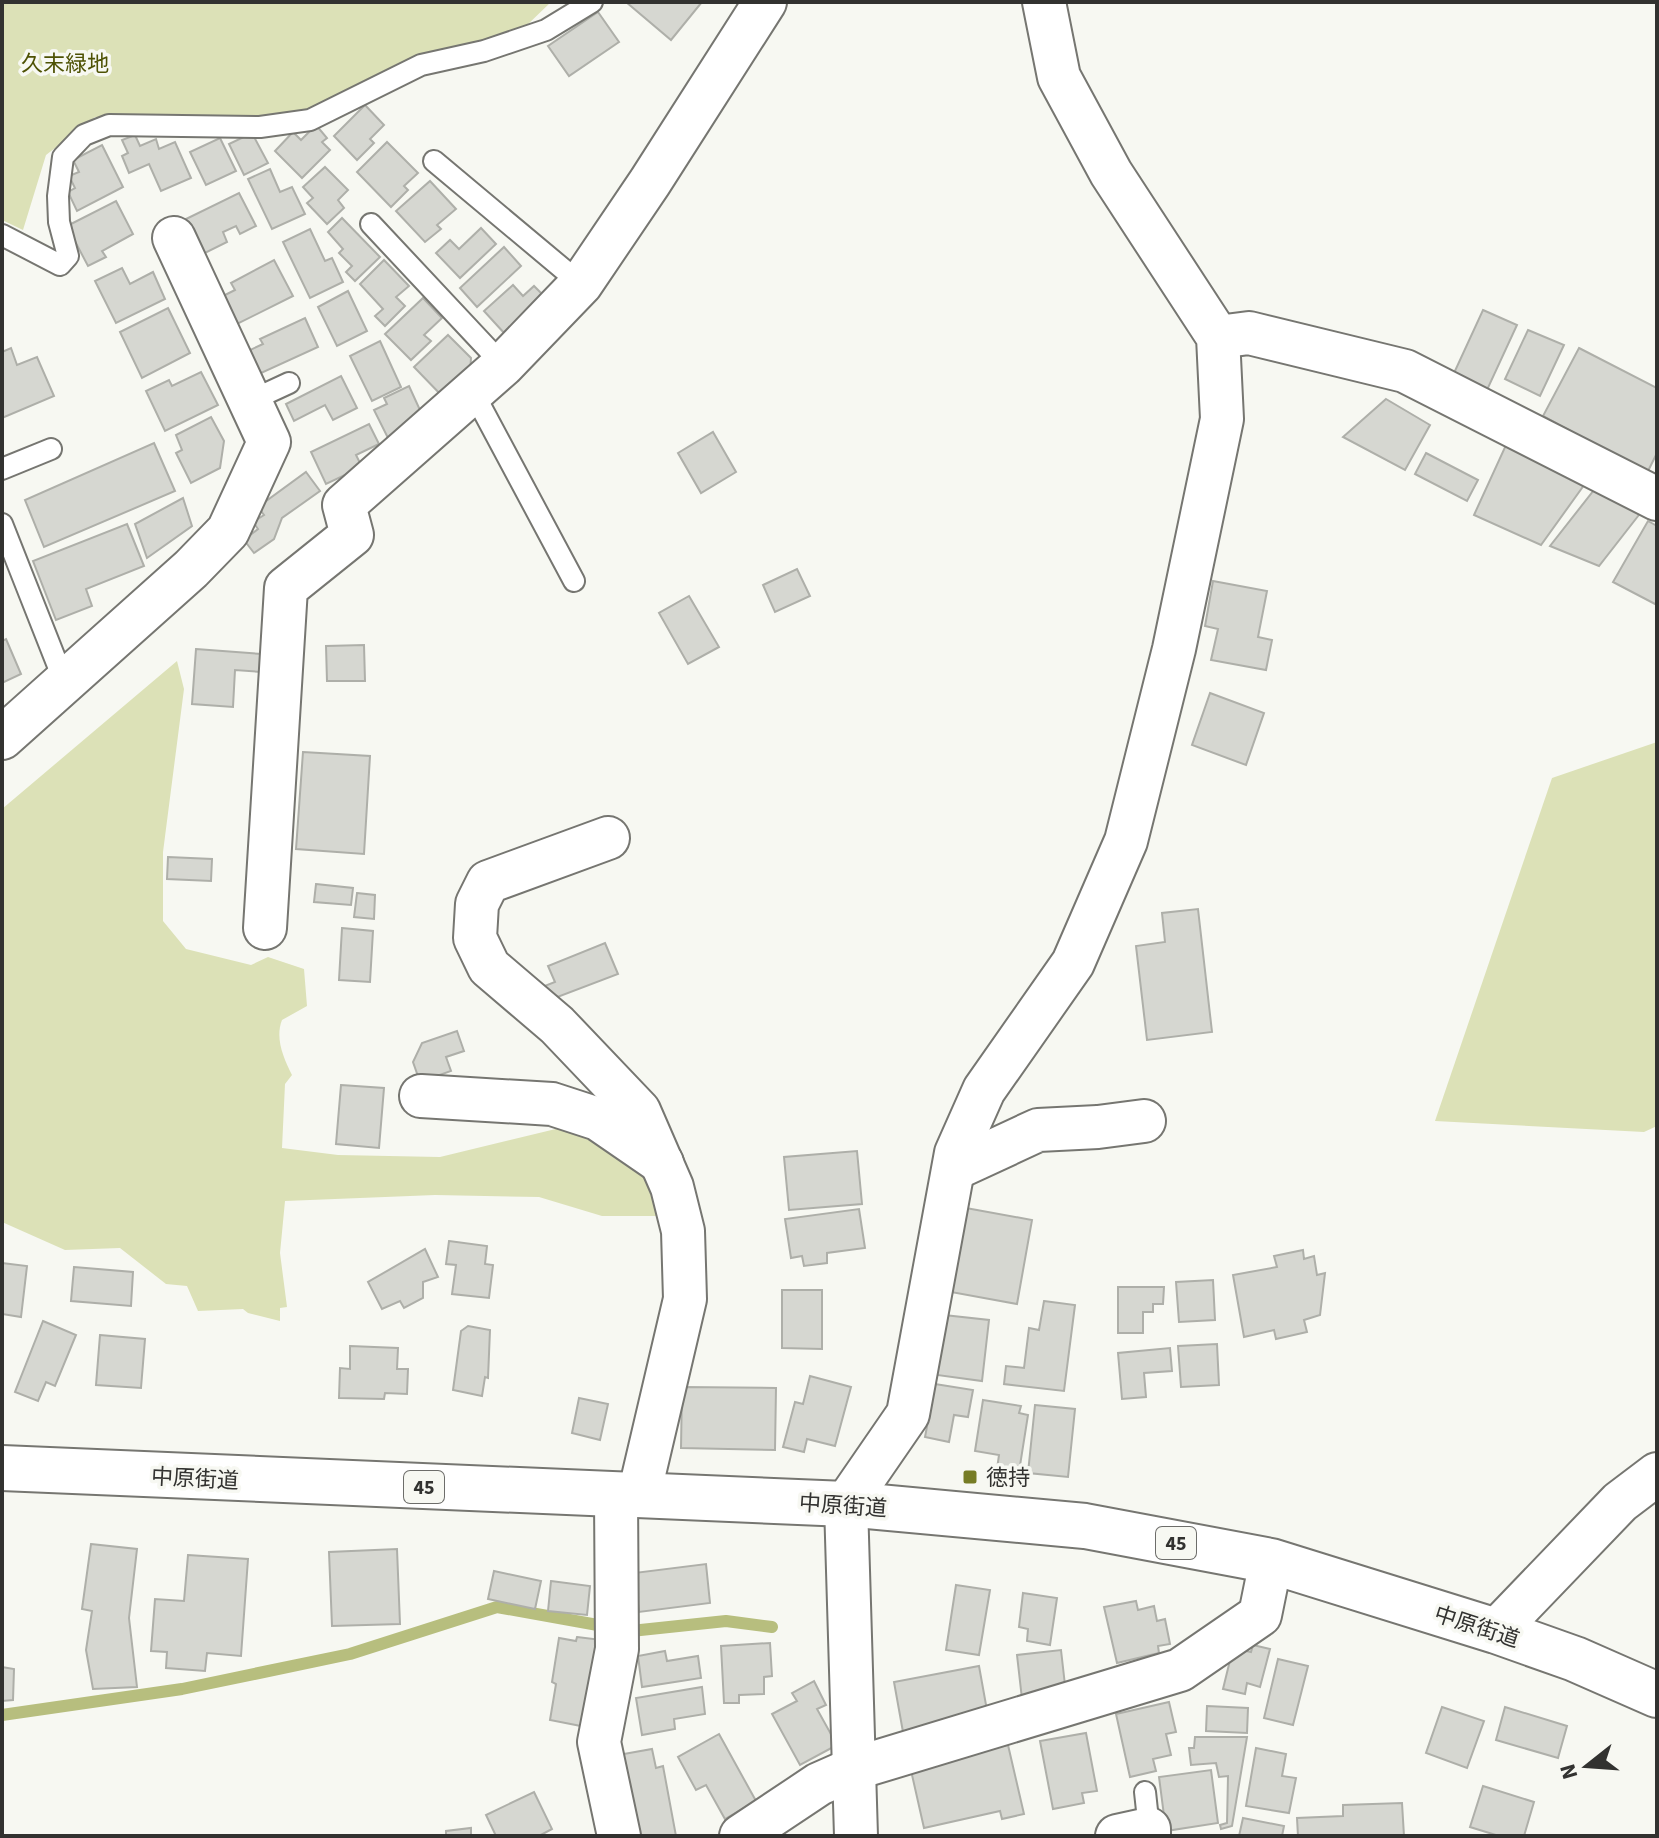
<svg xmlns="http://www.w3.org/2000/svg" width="1659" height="1838" font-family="'Source Sans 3','Noto Sans JP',sans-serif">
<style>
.green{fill:#dce1b7}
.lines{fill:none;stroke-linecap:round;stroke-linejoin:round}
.stream{stroke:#b7be7e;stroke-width:12}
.building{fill:#d6d7d1;stroke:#aeafa9;stroke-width:2}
.service-casing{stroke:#767671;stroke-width:24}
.minor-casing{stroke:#767671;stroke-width:46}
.primary-casing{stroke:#767671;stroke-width:48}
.service{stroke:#fff;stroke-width:20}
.minor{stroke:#fff;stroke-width:42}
.primary{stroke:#fff;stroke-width:44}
.poi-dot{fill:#767c25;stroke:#f7f8f2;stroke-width:3}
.labels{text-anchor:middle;stroke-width:7;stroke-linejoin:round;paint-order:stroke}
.shield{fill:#f7f8f2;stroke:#6d6d6a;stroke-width:2}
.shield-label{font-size:20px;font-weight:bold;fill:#323230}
.park-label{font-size:22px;fill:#4e5204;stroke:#f7f8f2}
.poi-label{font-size:22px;fill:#323230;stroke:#f7f8f2;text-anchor:start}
.street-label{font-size:22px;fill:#323230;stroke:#f7f8f2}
</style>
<rect width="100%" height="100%" fill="#f7f8f2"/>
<!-- green -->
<g class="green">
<path d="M2,2H551L524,28L382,72L324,110L274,117H95L46,155L23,230L2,220Z"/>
<path d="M177,661L184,689L163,852V921L186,949L251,965L268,957L304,969L307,1006L282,1020C275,1038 283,1057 292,1075L285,1084L282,1148L338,1155L440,1157L564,1127L642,1167L658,1216H602L539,1197L435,1195L285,1201L280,1253L287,1307L280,1308V1321L248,1313L243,1309L198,1311L187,1286L166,1284L120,1248L65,1250L2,1222V809Z"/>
<path d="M1657,742V1126L1644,1132L1435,1121L1552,778Z"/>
</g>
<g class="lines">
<!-- stream -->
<path class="stream" d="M2,1715L182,1689L350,1654L497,1607L631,1631L726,1621L772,1627"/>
</g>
<!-- building -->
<g class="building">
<path d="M626,2H702L671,40Z"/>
<path d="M598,12L619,42L569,76L548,46Z"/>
<path d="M365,105L384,125L370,139L374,143L357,160L334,136Z"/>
<path d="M316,125L327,138L322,142L330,150L302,178L275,151L293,132L301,140Z"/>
<path d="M252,133L268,163L244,175L229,144Z"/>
<path d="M135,135L140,146L156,139L159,149L175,142L191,178L161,191L149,164L129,173L122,156L128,153L122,140Z"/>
<path d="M220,138L236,171L206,185L190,152Z"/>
<path d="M387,142L418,173L404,186L408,190L391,207L357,172Z"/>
<path d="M102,145L123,187L77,211L68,192L75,188L69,176L79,172L73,160Z"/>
<path d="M325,167L348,190L338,200L344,208L327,224L307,203L313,198L303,187Z"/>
<path d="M270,169L280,192L292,187L305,214L272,229L248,179Z"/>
<path d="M430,181L456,209L437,225L441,229L425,242L396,211Z"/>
<path d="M239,193L256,226L240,234L236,226L223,232L227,242L203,254L186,219Z"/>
<path d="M116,201L133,234L102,251L106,257L88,266L67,226Z"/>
<path d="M342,218L380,257L355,281L346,272L352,266L339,253L343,249L328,232Z"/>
<path d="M481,228L496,244L460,278L436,253L450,240L459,249Z"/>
<path d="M310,229L325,261L332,258L343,282L310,298L283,242Z"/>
<path d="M504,247L521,266L477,307L460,288Z"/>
<path d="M274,260L293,296L233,326L219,298L235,290L231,283Z"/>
<path d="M384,260L409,286L396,297L405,306L385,326L375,316L383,309L360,284Z"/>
<path d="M122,268L130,284L153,272L165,299L116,323L95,281Z"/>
<path d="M513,285L523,296L534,286L545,297L505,334L484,311Z"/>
<path d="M348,291L367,331L337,346L318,307Z"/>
<path d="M423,298L442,318L424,335L431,341L411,360L385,334Z"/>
<path d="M168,308L190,353L142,378L120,332Z"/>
<path d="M1483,310L1517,325L1487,390L1454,373Z"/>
<path d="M305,318L318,347L259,374L248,351L263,344L260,339Z"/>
<path d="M1528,330L1564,345L1540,396L1505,379Z"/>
<path d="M448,335L471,358L470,374L445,399L414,367Z"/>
<path d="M380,341L401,387L372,401L350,356Z"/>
<path d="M11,348L17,365L37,357L54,396L2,418V352Z"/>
<path d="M1579,348L1657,388V453L1647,473L1543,416Z"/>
<path d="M201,372L218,405L165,431L146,391L169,380L172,386Z"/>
<path d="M341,376L357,408L333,420L325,405L294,421L286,404Z"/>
<path d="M409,386L425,421L388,438L374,410L387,404L384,398Z"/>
<path d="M1386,399L1430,425L1405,470L1343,437Z"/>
<path d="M211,417L224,441L220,468L191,483L176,453L182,450L176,435Z"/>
<path d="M369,424L379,444L356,455L362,467L326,484L311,452Z"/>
<path d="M713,432L736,472L701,493L678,453Z"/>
<path d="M154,443L175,491L44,547L25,500Z"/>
<path d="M1506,445L1587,481L1541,545L1474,515Z"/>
<path d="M1426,453L1478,480L1467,501L1415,474Z"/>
<path d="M306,472L320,491L282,518L274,539L254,553L244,540L258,529L253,522L264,515L258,507Z"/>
<path d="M1594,490L1642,511L1599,566L1550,546Z"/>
<path d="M183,498L192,526L147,558L135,524Z"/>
<path d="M1648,521L1657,526V605L1613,582Z"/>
<path d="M127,524L144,566L86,589L92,606L56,620L33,561Z"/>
<path d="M797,569L810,596L775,612L763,585Z"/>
<path d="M1213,581L1267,591L1258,637L1272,640L1266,670L1211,660L1218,629L1205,626Z"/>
<path d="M689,596L719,647L688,664L659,613Z"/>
<path d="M6,639L21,674L2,683V641Z"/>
<path d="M364,645L365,681H327L326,646Z"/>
<path d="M196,649L262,654L261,672L235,670L233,707L192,704Z"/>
<path d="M1210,693L1264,713L1246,765L1192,745Z"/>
<path d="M303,752L370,756L364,854L296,849Z"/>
<path d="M168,857L212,859L211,881L167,879Z"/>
<path d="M316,884L353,888L351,905L314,902Z"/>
<path d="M357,893L375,895L374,919L354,917Z"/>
<path d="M1198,909L1212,1032L1147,1040L1136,946L1165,942L1162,913Z"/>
<path d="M342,928L373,931L370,982L339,980Z"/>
<path d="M605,943L618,974L547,1001L542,987L555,982L548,966Z"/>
<path d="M457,1031L464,1051L446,1057L451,1071L420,1082L413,1062L422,1043Z"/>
<path d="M341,1085L384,1088L379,1148L336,1144Z"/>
<path d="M857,1151L862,1204L789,1210L784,1157Z"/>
<path d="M966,1208L1032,1220L1017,1304L951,1292Z"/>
<path d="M859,1209L865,1248L827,1253V1263L804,1266L802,1256L791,1258L785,1219Z"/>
<path d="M449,1241L487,1246L485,1264L493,1265L489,1298L452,1294L456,1265L446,1264Z"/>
<path d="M425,1249L438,1277L423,1282V1298L404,1308L400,1301L382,1309L368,1282Z"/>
<path d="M1303,1250L1304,1259L1314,1256L1317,1275L1325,1273L1320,1315L1304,1320L1307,1332L1276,1339L1274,1330L1244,1337L1233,1275L1277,1267L1274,1256Z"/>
<path d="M2,1263L27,1266L21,1317L2,1314Z"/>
<path d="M74,1267L133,1272L131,1306L71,1301Z"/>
<path d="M1213,1280L1215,1320L1179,1322L1176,1282Z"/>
<path d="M1118,1287H1164L1163,1304H1153V1312H1143V1333H1118Z"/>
<path d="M782,1290H822V1349L782,1348Z"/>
<path d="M1044,1301L1075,1305L1064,1391L1004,1384L1006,1366L1024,1368L1029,1328L1039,1330Z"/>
<path d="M944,1315L989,1320L982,1381L937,1375Z"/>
<path d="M43,1321L76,1335L55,1386L46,1382L38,1401L15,1392Z"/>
<path d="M468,1326L490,1330L488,1378L485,1377L482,1396L453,1390L461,1331Z"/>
<path d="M100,1335L145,1339L141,1388L96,1385Z"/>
<path d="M1217,1344L1219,1385L1181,1387L1178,1346Z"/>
<path d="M350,1346L398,1348L397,1369H408L407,1394L385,1393L384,1399L339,1398L340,1368L350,1369Z"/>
<path d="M1170,1348L1172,1371L1144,1373L1146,1397L1122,1399L1118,1353Z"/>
<path d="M810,1376L851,1387L835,1446L807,1439L804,1452L783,1447L795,1402L803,1404Z"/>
<path d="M935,1384L973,1390L968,1417L954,1415L949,1442L925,1437Z"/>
<path d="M682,1387L776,1388L775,1450L681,1448Z"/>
<path d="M579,1398L608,1404L600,1440L572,1433Z"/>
<path d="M983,1400L1021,1406L1019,1413L1028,1415L1019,1472L997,1469L999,1455L975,1451Z"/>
<path d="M1035,1405L1075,1409L1068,1477L1028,1473Z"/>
<path d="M91,1544L137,1549L129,1618L137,1687L93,1689L86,1650L92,1611L82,1609Z"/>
<path d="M397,1549L400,1624L332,1626L329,1552Z"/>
<path d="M188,1555L248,1559L241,1656L207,1653L205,1671L166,1668L167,1652L151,1651L155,1599L184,1601Z"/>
<path d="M706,1564L710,1603L639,1612L634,1573Z"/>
<path d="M494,1571L541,1581L535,1609L488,1599Z"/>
<path d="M551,1581L590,1586L587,1615L548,1611Z"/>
<path d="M956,1585L990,1590L979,1655L946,1650Z"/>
<path d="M1023,1593L1057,1598L1050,1645L1027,1641L1028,1629L1019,1627Z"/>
<path d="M1136,1601L1138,1610L1154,1606L1157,1621L1165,1619L1170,1644L1158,1646L1159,1653L1117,1663L1104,1607Z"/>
<path d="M577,1637L602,1640L586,1727L550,1720L556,1684L552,1682L559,1638L576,1641Z"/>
<path d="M770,1643L772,1676L764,1677V1694L739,1695V1703H724L721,1646Z"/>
<path d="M1253,1645L1270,1649L1260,1687L1247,1683L1245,1694L1223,1689L1233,1648L1251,1652Z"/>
<path d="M1061,1650L1066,1694L1022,1699L1017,1655Z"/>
<path d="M665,1651L667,1661L698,1656L701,1678L642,1687L638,1656Z"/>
<path d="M1278,1659L1308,1666L1293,1725L1264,1718Z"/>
<path d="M979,1666L988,1716L903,1732L894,1682Z"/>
<path d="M2,1667L14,1669L13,1700L2,1701Z"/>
<path d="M814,1681L826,1705L817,1709L837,1745L800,1765L772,1714L797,1701L792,1693Z"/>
<path d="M702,1687L705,1714L674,1719L675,1729L642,1735L636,1698Z"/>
<path d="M1169,1702L1176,1732L1166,1734L1171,1755L1153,1759L1156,1771L1130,1777L1116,1714Z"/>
<path d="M1207,1706L1248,1708L1247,1733L1206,1731Z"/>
<path d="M1442,1707L1484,1721L1467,1768L1426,1753Z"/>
<path d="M1505,1707L1567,1726L1558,1758L1496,1740Z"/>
<path d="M1086,1733L1097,1791L1082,1793L1084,1803L1053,1809L1040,1741Z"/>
<path d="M719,1734L756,1801L725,1819L706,1785L696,1790L678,1757Z"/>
<path d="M1195,1737H1247L1232,1826L1221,1829L1220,1825L1227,1823L1228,1776L1219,1777L1216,1763L1191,1765L1189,1748H1194Z"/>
<path d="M1008,1745L1024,1814L1002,1819L1000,1811L924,1828L910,1766Z"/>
<path d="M1256,1748L1286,1754L1282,1776L1296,1778L1289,1813L1246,1806Z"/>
<path d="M652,1749L656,1768L663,1766L676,1836H634L618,1755Z"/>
<path d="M1211,1770L1218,1823L1166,1831L1159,1777Z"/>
<path d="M1483,1786L1534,1802L1524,1836H1499L1470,1827Z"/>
<path d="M534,1792L552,1829L539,1836H496L486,1815Z"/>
<path d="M1402,1803L1404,1836H1298L1297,1818L1343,1816V1805Z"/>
<path d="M1243,1818L1284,1826L1282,1836H1239Z"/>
<path d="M471,1828V1836H446V1831Z"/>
</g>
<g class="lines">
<defs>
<g id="service">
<path d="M434,161L581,284"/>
<path d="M371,224L503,365"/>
<path d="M2,235L60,265L68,256L59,222L58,196L63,157L84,135L109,125L260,127L310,120L421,65L484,51L546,30L592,2"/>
<path d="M473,392L574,581"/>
<path d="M250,401L289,383"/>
<path d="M2,469L51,449"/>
<path d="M2,524L64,681"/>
<path d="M1145,1792L1149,1829"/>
</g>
<g id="minor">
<path d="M1218,337L1249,333L1405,371L1657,499"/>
<path d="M2,738L191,569L228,531L269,442L174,238"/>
<path d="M608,838L488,882L477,904L475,938L489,967L557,1025L639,1111L672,1187L683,1231L685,1299L639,1495"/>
<path d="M265,928L286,588L352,535L344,505L503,365L581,284L650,182L765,2"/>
<path d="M421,1096L552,1104L598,1119L662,1163"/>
<path d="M954,1169L1038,1130L1098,1127L1144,1121"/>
<path d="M616,1495L617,1649L599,1742L619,1836"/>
<path d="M1496,1631L1620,1502L1657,1474"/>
<path d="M741,1836L819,1784L853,1769L1180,1670L1260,1615L1271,1561"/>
<path d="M856,1836L846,1504L908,1414L956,1153L984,1090L1073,963L1126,841L1174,649L1222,419L1218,337L1111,173L1059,77L1044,2"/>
<path d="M1117,1836L1149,1829V1836"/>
</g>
<path id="primary" d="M2,1468L846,1504L1085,1526L1271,1561L1496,1631L1575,1659L1657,1695"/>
</defs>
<!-- service casing -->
<use href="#service" class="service-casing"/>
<!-- minor casing -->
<use href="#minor" class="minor-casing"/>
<!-- primary casing -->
<use href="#primary" class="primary-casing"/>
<!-- service -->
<use href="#service" class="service"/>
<!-- minor -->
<use href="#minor" class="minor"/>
<!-- primary -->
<use href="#primary" class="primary"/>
</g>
<!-- markers -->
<rect class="poi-dot" x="962" y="1469" width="16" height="16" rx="4"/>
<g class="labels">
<!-- shield labels -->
<g class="shield">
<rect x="404" y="1471" width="40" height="32" rx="6"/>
<rect x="1156" y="1527" width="40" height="32" rx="6"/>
</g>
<g class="shield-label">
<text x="424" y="1494">45</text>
<text x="1176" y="1550">45</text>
</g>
<!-- park labels -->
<g class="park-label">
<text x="65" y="71">久末緑地</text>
</g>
<!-- poi labels -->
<g class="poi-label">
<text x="986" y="1485">徳持</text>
</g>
<!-- street labels -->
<g class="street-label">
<text transform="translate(195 1478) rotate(3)" y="8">中原街道</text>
<text transform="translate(843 1505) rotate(4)" y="8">中原街道</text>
<text transform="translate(1477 1626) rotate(18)" y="8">中原街道</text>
</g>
</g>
<!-- border -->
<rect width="1659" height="1838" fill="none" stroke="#323230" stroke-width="8"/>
<!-- north arrow -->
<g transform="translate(1587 1766) rotate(253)" stroke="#f7f8f2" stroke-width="6" paint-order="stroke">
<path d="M0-6L14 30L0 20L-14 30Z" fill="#323230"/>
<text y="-12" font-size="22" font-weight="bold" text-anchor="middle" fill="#323230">N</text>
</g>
</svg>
